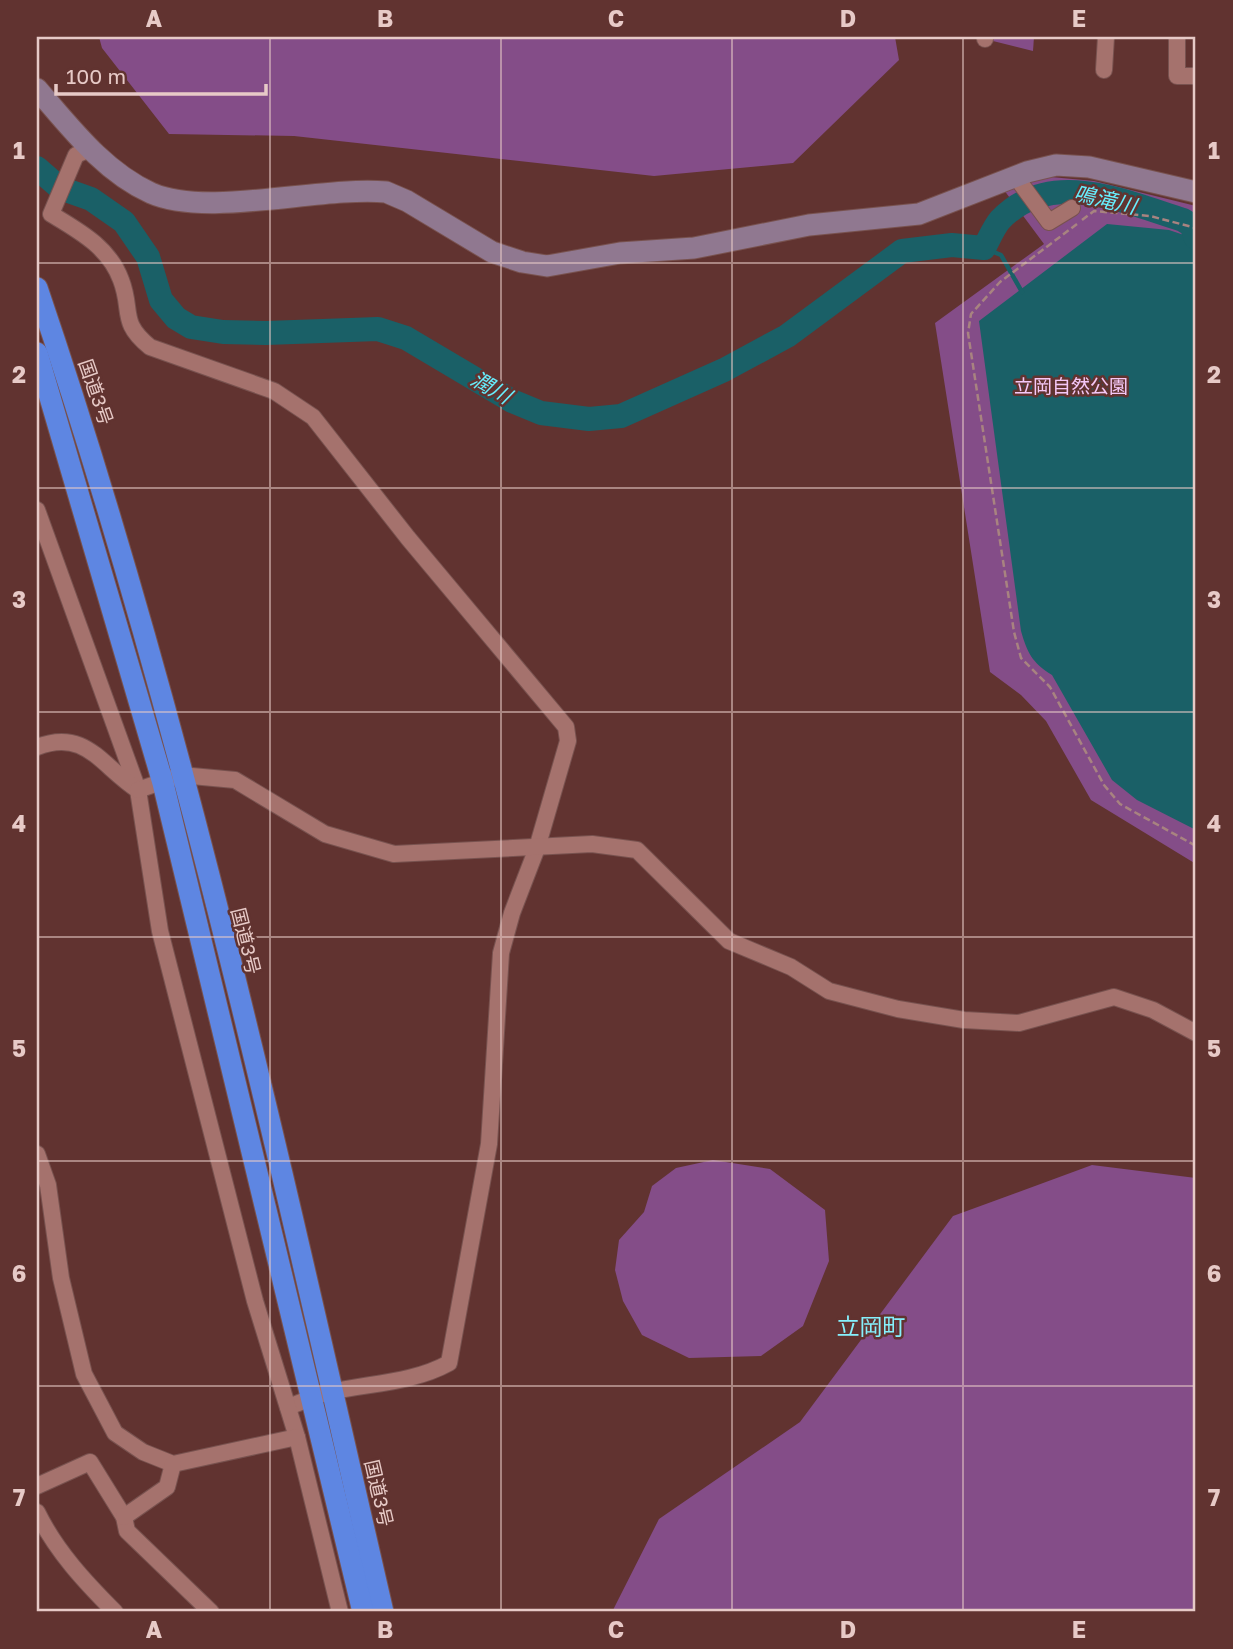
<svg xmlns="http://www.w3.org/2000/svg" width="1233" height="1649" font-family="'Golos Text','Noto Sans JP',sans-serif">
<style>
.green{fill:#844d88}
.water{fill:#1a6067}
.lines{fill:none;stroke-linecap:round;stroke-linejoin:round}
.stream{stroke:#1a6067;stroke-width:4.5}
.river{stroke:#1a6067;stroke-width:24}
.street-casing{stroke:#78524f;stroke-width:18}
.secondary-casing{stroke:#78524f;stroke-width:23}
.highway-casing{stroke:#78524f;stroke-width:23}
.path{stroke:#a88380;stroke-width:2.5;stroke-dasharray:7 3.5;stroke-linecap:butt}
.street{stroke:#a5726d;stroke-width:16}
.secondary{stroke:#907890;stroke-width:21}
.highway{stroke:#5e86e2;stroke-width:21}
.grid{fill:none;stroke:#e7cac7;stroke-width:2;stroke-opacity:0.55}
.labels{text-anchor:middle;stroke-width:5;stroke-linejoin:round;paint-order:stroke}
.park-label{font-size:19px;fill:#f5c8f7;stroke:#613330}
.street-label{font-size:19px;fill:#e7cac7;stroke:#613330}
.water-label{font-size:21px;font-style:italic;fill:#67effe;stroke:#613330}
.quarter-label{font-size:23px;fill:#86f0fc;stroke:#613330}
.neatline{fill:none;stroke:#e7cac7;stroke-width:2.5}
.grid-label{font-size:23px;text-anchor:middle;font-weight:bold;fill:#e7cac7}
</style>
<rect width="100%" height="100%" fill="#613330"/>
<!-- green -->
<g class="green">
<path d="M99,37H895L899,60L793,163L654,176L294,136L169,134L102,48Z"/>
<path d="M985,37H1034L1033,51L985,39Z"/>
<path d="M1051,177L1094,181L1196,206V864L1091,800L1046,721L1021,695L990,672L935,323L1044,244L1004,190L1027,180Z"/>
<path d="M713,1160L770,1169L825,1210L829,1261L803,1326L761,1356L689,1358L642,1335L623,1301L615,1270L619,1240L644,1212L652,1186L676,1168Z"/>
<path d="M1092,1165L1196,1178V1612H612L659,1519L800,1422L953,1216Z"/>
</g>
<!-- water -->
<path class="water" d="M1107,224L1169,230L1196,239V830L1137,800L1112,780L1052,675C1032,663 1027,652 1021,631L979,321Z"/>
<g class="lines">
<!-- stream -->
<path class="stream" d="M984,248L1001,255L1022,292"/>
<!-- river -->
<path class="river" d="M37,168L60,188L91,199L124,222L148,257L161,300L176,318L191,327L223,332L266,333L378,329L406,338L512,401L541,413L589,419L621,416L724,370L787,336L902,251L952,245L984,248C989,239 994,227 1000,220C1050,167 1125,202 1183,220L1191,225L1196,238"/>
<defs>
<g id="street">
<path d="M1177,37V76H1196"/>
<path d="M985,39V37"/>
<path d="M1104,70L1106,37"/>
<path d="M90,149L76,155L51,214C79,231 109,247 121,280C133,311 119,322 150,347L274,391L313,417L408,538L566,727L568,741L537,848L512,913L501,953L489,1144L449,1363C413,1383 370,1383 330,1392C316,1395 302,1402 288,1407"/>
<path d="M1016,177L1049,222L1072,208"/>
<path d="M37,510L138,790L160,931L255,1301L297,1437L340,1612"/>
<path d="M37,747C86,728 101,766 138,790"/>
<path d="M138,790L181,775L235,780L325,834L394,854L592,844L637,850L729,941L791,967L829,991L898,1009L964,1020L1019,1023L1114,997L1153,1010L1196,1033"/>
<path d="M37,1154L48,1185L61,1278L84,1374L115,1433L143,1452L173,1464L297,1437"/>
<path d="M37,1486L90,1462L124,1517L127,1531L211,1612"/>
<path d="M37,1512C56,1551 85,1582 115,1612"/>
<path d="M124,1517L167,1487L173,1464"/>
</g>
<path id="secondary" d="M37,89C70,127 104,172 151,193C207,218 321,186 386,192L407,201L492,252L522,262L547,266L620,253L694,248L809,225L919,214L1027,172L1056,165L1089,167L1196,192"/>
<g id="highway">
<path d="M37,288C184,720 281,1169 383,1612"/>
<path d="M37,353L163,783L363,1612"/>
</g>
</defs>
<!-- street casing -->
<use href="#street" class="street-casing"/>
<!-- secondary casing -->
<use href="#secondary" class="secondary-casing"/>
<!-- highway casing -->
<use href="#highway" class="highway-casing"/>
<!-- path -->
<g class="path">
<path d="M1082,220L1094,211L1150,216L1196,228"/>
<path d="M1077,224L1000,282L971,314L968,333L1014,632L1021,658L1050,687L1104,785L1120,804L1196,846"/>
</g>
<!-- street -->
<use href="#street" class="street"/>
<!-- secondary -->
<use href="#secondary" class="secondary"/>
<!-- highway -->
<use href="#highway" class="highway"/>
</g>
<!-- grid -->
<path class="grid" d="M270,37V1612M501,37V1612M732,37V1612M963,37V1612M37,263H1196M37,488H1196M37,712H1196M37,937H1196M37,1161H1196M37,1386H1196"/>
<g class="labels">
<!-- park labels -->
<g class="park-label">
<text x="1071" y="393">立岡自然公園</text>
</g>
<!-- street labels -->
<g class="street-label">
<text transform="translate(96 392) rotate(71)" y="7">国道3号</text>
<text transform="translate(246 941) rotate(76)" y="7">国道3号</text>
<text transform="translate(379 1493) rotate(77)" y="7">国道3号</text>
</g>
<!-- water labels -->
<g class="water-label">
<text transform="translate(1105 200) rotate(13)" y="7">鳴滝川</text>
<text transform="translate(491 388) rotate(30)" y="7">潤川</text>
</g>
<!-- quarter labels -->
<g class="quarter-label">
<text x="871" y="1335">立岡町</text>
</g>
</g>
<!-- border -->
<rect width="1233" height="1649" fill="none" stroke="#613330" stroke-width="77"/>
<!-- scale -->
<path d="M56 84v10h210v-10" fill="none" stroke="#e7cac7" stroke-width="3.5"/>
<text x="66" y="84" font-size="21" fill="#e7cac7" stroke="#613330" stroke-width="5" paint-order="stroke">100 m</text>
<rect x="38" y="38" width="1156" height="1572" class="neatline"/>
<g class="grid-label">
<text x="154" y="27">A</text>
<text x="385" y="27">B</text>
<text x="616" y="27">C</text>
<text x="848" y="27">D</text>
<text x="1079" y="27">E</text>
<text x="19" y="159">1</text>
<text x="1214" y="159">1</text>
<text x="19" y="383">2</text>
<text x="1214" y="383">2</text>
<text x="19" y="608">3</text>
<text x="1214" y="608">3</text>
<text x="19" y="832">4</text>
<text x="1214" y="832">4</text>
<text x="19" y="1057">5</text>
<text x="1214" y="1057">5</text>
<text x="19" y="1282">6</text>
<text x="1214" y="1282">6</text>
<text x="19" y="1506">7</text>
<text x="1214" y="1506">7</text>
<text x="154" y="1638">A</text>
<text x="385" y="1638">B</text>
<text x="616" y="1638">C</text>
<text x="848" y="1638">D</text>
<text x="1079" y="1638">E</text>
</g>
</svg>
